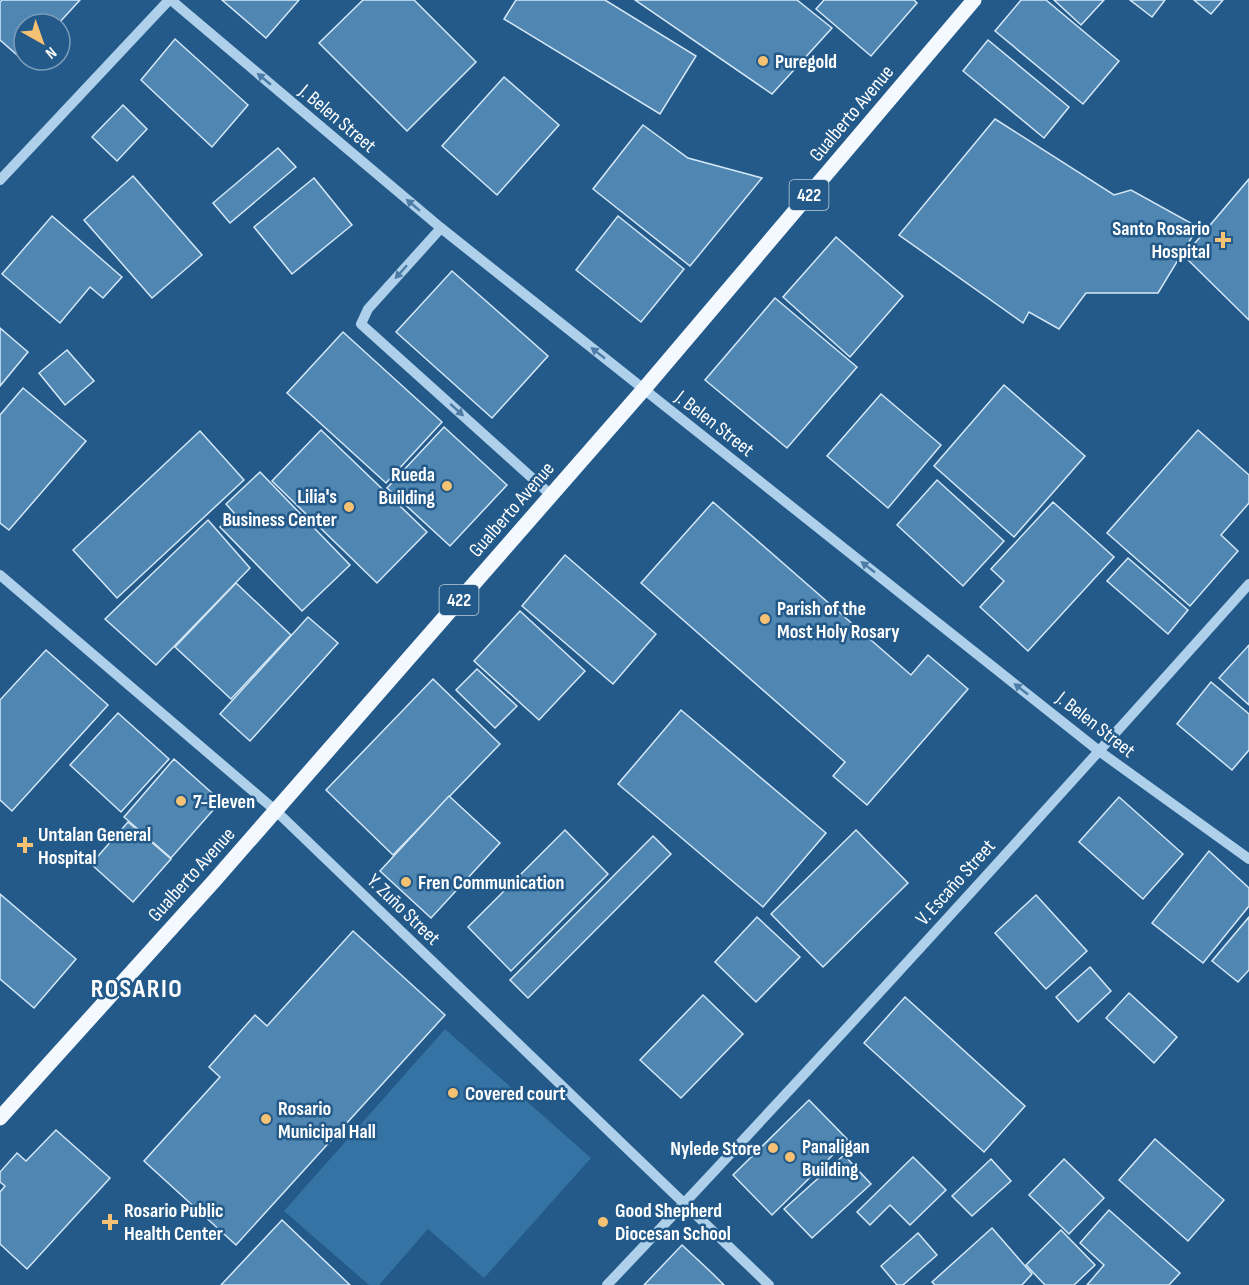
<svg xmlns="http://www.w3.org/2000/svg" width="1249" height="1285" font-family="'Sofia Sans Condensed',sans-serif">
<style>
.green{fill:#3473a4}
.building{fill:#5086b2;stroke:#d4e8f7;stroke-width:1.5}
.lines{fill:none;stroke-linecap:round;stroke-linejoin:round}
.minor{stroke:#afd0ea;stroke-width:10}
.major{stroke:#f3f9fe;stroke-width:15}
.oneway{fill:#4d7da6}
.poi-dot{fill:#f5c172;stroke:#235a89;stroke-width:2}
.labels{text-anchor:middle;stroke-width:5;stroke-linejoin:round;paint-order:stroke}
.shield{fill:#235a89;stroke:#bdcedc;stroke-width:1.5}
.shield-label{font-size:18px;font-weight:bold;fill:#fff}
.poi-label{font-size:20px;font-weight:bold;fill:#fff;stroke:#235a89;text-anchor:start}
.street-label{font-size:20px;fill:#fff;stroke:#235a89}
.district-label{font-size:26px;font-weight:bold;letter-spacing:1.5px;fill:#fff;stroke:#235a89}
</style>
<rect width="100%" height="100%" fill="#235a89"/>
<!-- green -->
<path class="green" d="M445,1029L591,1158L484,1278L428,1229L379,1285H369L284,1211Z"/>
<!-- building -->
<g class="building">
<path d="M2,0H80L58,24H24V61L0,40V2Z"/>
<path d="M222,0H299L266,38Z"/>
<path d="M363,0H414L476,62L407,131L319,43Z"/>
<path d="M516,0H605L696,56L660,114L504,19Z"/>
<path d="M635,0H797L832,28L772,94Z"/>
<path d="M824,0H914L917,3L871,56L816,9Z"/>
<path d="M1021,0H1046L1119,61L1083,104L995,31Z"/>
<path d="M1054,0H1104L1081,25Z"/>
<path d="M1130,0H1165L1152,17Z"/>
<path d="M1194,0H1223L1211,14Z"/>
<path d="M175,39L248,105L212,147L141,80Z"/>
<path d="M988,40L1069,107L1044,138L963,71Z"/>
<path d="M504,77L559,125L497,195L442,146Z"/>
<path d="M123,105L147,129L117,161L92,137Z"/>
<path d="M995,119L1114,195L1131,190L1198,227L1158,293H1086L1059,329L1029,312L1023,323L899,235Z"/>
<path d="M643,125L688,158L762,178L690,266L593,189Z"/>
<path d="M278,148L296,167L230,223L213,203Z"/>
<path d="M133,176L202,255L152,298L84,220Z"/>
<path d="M314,178L352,225L292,274L254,227Z"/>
<path d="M1249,179V320L1184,256Z"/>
<path d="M52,216L122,277L103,298L90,287L60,323L2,274Z"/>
<path d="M618,216L684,269L641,322L576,270Z"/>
<path d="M836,237L903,296L850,357L783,297Z"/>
<path d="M452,271L548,356L492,418L396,332Z"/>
<path d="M775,298L857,367L787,448L705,380Z"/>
<path d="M0,328L28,352L0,386Z"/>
<path d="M343,332L442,422L386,483L287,393Z"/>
<path d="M67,350L94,381L65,405L39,373Z"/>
<path d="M1004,385L1085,456L1014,537L934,466Z"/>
<path d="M23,388L86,441L9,530L0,523V415Z"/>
<path d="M881,394L941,445L888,508L827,456Z"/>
<path d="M444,427L507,485L450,546L387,488Z"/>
<path d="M321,430L427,532L377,583L272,481Z"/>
<path d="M1198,430L1249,475V503L1221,535L1238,551L1190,606L1107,533Z"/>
<path d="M200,431L244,480L117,598L73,550Z"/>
<path d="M260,472L350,565L302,611L220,527L234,513L226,504Z"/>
<path d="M937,480L1004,541L963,586L897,525Z"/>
<path d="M713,502L911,675L928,655L968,689L867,805L833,776L845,762L641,583Z"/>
<path d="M1053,502L1114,557L1028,651L980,607L1004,581L991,569Z"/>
<path d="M208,520L250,568L156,665L105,619Z"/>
<path d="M565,555L656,634L613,684L522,606Z"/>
<path d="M1128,558L1188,610L1168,634L1107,581Z"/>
<path d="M236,583L291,635L231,699L175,647Z"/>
<path d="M520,611L585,671L539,720L474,661Z"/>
<path d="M308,617L338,643L250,741L220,714Z"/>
<path d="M1249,645V705L1219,678Z"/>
<path d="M46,650L108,705L12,811L0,800V700Z"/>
<path d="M477,669L517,706L495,728L456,690Z"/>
<path d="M433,679L500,744L393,855L326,790Z"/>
<path d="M1211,682L1249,714V750L1232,770L1177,724Z"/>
<path d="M681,710L826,833L763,907L618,784Z"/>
<path d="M118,713L169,759L121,812L70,765Z"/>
<path d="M174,759L221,801L171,858L124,817Z"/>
<path d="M449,796L500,843L431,918L380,871Z"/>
<path d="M1119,797L1183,854L1143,899L1079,842Z"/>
<path d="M128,822L171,859L133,902L91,864Z"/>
<path d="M565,830L608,874L511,971L468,927Z"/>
<path d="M856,830L908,883L823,967L771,914Z"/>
<path d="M653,836L671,854L528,998L510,980Z"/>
<path d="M1209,851L1249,888V906L1203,963L1152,923Z"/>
<path d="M0,894L76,959L34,1008L0,979Z"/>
<path d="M1036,895L1087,951L1046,989L995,933Z"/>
<path d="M757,917L800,957L756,1002L715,962Z"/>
<path d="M1249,917V970L1238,982L1212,961Z"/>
<path d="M353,931L445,1015L236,1245L144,1161L220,1077L209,1067L255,1015L267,1026Z"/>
<path d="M1090,967L1111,991L1078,1022L1056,997Z"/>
<path d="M1129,993L1177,1037L1154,1063L1106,1018Z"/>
<path d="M703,995L743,1034L681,1098L640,1060Z"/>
<path d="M905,997L1025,1106L984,1152L864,1043Z"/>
<path d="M809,1100L848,1140L772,1215L733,1175Z"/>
<path d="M56,1130L110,1178L27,1269L0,1244V1192L5,1186L0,1182V1172L17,1153L26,1161Z"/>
<path d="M1155,1139L1224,1200L1188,1241L1119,1180Z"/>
<path d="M844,1155L871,1184L812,1238L784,1209Z"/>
<path d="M913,1157L946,1190L910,1225L890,1205L870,1225L857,1212Z"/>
<path d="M991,1159L1011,1181L972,1216L952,1196Z"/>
<path d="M1064,1159L1104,1198L1069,1234L1029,1195Z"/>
<path d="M1109,1210L1180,1273L1169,1285H1087L1104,1265L1080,1243Z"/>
<path d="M282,1220L350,1285H221Z"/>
<path d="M992,1228L1032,1274L1022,1285H935L932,1282Z"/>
<path d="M1061,1230L1095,1265L1074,1285H1045L1026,1265Z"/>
<path d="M918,1233L937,1255L903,1285H897L881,1266Z"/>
<path d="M682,1245L713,1274L724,1285H644Z"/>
</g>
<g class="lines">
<!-- minor -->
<g class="minor">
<path d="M171,0L441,228L1099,751L1249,859"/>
<path d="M0,180L169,0"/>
<path d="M441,228L368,309L361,324L551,495"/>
<path d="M0,575L275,810L769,1285"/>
<path d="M607,1285C825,1055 1038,820 1249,584"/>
</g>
<!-- major -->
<path class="major" d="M0,1118L214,881L644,389L974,0"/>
</g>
<!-- one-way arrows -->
<defs><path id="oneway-solid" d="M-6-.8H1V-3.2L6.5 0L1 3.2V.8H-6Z" transform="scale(1.5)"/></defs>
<g class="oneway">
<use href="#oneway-solid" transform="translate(264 79) rotate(-140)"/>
<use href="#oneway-solid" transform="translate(413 205) rotate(-140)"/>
<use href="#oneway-solid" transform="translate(401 272) rotate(132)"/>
<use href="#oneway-solid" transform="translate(598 353) rotate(-142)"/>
<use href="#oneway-solid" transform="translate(457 410) rotate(42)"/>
<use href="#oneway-solid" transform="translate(868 567) rotate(-142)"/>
<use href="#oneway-solid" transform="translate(1021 689) rotate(-142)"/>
</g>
<!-- markers -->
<g class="poi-dot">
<circle cx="763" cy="61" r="6"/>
<path d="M1220 231h6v6h6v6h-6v6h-6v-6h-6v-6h6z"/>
<circle cx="447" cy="486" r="6"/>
<circle cx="349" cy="507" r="6"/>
<circle cx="765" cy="619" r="6"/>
<circle cx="181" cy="801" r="6"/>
<path d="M22 836h6v6h6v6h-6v6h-6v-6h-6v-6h6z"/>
<circle cx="406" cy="882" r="6"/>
<circle cx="453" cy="1093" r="6"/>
<circle cx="266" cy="1119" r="6"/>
<circle cx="773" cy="1148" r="6"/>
<circle cx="790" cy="1157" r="6"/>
<path d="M107 1213h6v6h6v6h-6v6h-6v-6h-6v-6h6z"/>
<circle cx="603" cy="1222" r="6"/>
</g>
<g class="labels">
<!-- shield labels -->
<g class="shield">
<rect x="789.5" y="180" width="39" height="30" rx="4.5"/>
<rect x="439.5" y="585" width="39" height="30" rx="4.5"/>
</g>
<g class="shield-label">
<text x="809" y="201">422</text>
<text x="459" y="606">422</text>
</g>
<!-- poi labels -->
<g class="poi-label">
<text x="775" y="68">Puregold</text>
<text x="1210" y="235" text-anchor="end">Santo Rosario<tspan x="1210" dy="23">Hospital</tspan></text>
<text x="435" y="481" text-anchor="end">Rueda<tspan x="435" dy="23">Building</tspan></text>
<text x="337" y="503" text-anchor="end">Lilia's<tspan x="337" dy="23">Business Center</tspan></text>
<text x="777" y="615">Parish of the<tspan x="777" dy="23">Most Holy Rosary</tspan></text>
<text x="193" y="808">7-Eleven</text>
<text x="38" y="841">Untalan General<tspan x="38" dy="23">Hospital</tspan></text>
<text x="418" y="889">Fren Communication</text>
<text x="465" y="1100">Covered court</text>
<text x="278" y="1115">Rosario<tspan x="278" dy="23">Municipal Hall</tspan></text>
<text x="802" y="1153">Panaligan<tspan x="802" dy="23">Building</tspan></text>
<text x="761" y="1155" text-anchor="end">Nylede Store</text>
<text x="124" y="1217">Rosario Public<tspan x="124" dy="23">Health Center</tspan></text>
<text x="615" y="1217">Good Shepherd<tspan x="615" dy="23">Diocesan School</tspan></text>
</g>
<!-- street labels -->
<g class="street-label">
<text transform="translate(851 113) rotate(-50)" y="7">Gualberto Avenue</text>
<text transform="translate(338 118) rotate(40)" y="7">J. Belen Street</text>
<text transform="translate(715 423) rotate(38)" y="7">J. Belen Street</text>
<text transform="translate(511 509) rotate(-49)" y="7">Gualberto Avenue</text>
<text transform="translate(1096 724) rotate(38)" y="7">J. Belen Street</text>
<text transform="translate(191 874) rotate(-48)" y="7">Gualberto Avenue</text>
<text transform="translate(955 882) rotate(-48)" y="7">V. Escaño Street</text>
<text transform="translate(404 909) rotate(44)" y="7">Y. Zuño Street</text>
</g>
<!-- district labels -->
<g class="district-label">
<text x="137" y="997">ROSARIO</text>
</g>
</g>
<!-- north arrow -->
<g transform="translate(42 42) rotate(140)"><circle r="28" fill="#235a89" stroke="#7b9cb8" stroke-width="1.5"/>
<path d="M0-4.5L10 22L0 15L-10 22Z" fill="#f5c172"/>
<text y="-9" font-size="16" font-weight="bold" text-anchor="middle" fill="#ffffff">N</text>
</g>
</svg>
